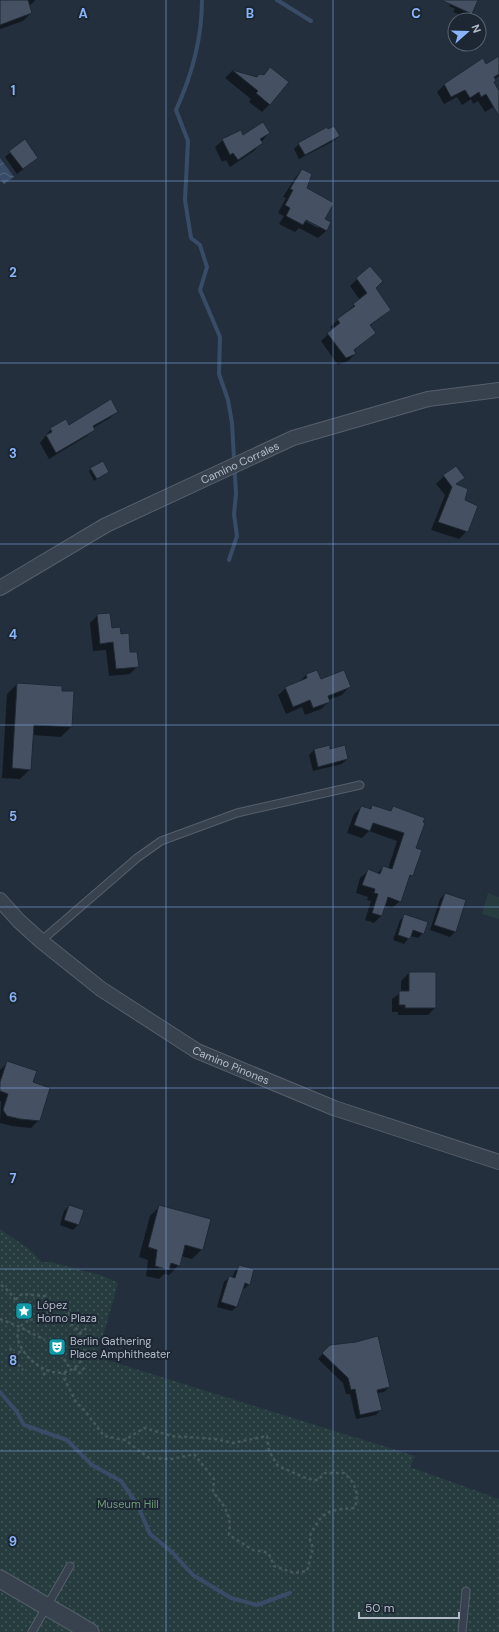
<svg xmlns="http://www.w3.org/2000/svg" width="499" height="1632" font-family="'DM Sans',sans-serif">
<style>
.green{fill:url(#green-dots)}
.pitch{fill:#263c3f}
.water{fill:url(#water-waves)}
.shadow{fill:#0007;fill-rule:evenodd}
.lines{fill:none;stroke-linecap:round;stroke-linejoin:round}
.stream{stroke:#394c67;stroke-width:4}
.building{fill:#455162;stroke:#1f2835}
.service-casing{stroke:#565f6c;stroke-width:9}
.minor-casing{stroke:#565f6c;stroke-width:16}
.tertiary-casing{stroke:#565f6c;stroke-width:19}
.path{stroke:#44595c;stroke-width:2.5;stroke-dasharray:3 3;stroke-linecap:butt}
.service{stroke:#38414e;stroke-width:7}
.minor{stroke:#38414e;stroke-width:14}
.tertiary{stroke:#38414e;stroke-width:17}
.grid{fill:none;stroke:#8ab4f8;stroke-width:1;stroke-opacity:0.55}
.labels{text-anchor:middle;stroke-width:4;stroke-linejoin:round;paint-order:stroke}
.street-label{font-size:11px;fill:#b4bcc9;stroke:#1d2633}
.poi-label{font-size:11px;fill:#b4bcc9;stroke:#1d2633;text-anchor:start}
.park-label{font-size:11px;fill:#6b9a76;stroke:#1d2633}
.grid-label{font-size:13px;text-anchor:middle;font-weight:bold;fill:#8ab4f8;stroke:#1d2633;stroke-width:4;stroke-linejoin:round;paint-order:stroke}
</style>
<defs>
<pattern id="green-dots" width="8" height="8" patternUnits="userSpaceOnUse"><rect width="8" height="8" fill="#263c3f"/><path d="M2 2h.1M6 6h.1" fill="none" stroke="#435659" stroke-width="1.8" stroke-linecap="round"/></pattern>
<pattern id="water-waves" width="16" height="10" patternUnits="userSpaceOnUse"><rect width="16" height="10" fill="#394c67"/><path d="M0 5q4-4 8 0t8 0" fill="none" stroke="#53647b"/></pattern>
</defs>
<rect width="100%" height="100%" fill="#242f3e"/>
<!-- green -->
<path class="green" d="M0,1229L29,1249L42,1262H51L103,1276L118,1283L97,1357L415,1456L410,1467L499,1499V1632H0Z"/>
<!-- pitch -->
<path class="pitch" d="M488,893L499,897V919L482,914Z"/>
<!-- water -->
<path class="water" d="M0,158L14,177L4,184L0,179Z"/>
<!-- shadow -->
<g class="shadow">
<path d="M0,0H35V1L29,6L31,13L23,21L0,29Z"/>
<path d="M452,0L472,13L467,18L453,12L455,9L449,6Z"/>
<path d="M499,58V76L494,79L493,83L499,93V102L495,106L485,112L478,101L473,104L471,99L462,105L457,97L444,104L437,92L444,85L483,60L486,65Z"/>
<path d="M270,68V104L262,112L249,102L251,99L225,78L232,71L256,78L263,76Z"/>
<path d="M327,128L339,136L334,141L299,159L294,149L299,144Z"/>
<path d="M269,133L254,151L230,167L226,160L222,162L215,147L223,140Z"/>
<path d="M24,141L37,158L17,174L5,157Z"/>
<path d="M302,170L306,189L324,220L330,223L326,231L318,238L299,228L295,232L279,224L284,216L278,213L286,198L283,197L295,178ZM302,217L318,226V228L301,219Z"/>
<path d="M357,279L374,288L390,310L370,326L375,333L354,351L355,354L348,361L338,365L321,341L333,330L330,327L360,300L350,286Z"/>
<path d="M117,411L110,418L93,428L87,436L49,459L40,443L51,429L69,426Z"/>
<path d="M91,469L108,472L94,481L89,471Z"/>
<path d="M444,476L463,478L456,485L463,501L467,531L459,539L431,530L445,495L436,484Z"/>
<path d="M98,615L111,629L120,635L138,666L130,674L109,676L106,650L93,651L90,623Z"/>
<path d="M316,671L320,681L349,687L342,695L328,700L329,702L321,709L305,715L302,707L286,714L278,695L286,688L298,683L306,675Z"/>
<path d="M17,684L73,692L71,727L61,737L32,735L30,769L20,779L2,778L7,694Z"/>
<path d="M314,750H330L347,759L342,764L313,771L309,755Z"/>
<path d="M373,806L389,812L393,808L415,849L412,875L406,881L400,901L392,908L385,906L381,916L374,923L365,920L371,901L367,900L368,897L356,893L360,878L368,871L377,874L383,867L388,869L397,841L369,831L362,838L347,833L354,814L361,807L369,810Z"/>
<path d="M445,894L455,932L450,937L430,930L440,899Z"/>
<path d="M405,915L423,933L418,938L410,936L404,944L393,940L400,920Z"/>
<path d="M409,973H435V1008L428,1015H398V1012H392V999L401,992V981Z"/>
<path d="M7,1063L32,1082L39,1120L31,1128L12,1126L0,1123L1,1102L0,1101V1070Z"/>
<path d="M69,1206L83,1211L78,1225L73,1230L60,1225L64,1211Z"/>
<path d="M160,1206L202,1249L192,1259L181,1256L179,1265L169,1275L164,1274L159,1279L146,1276L148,1260L139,1257L150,1216Z"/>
<path d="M240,1266L249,1284L244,1289L242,1288L237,1306L232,1311L217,1307L224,1282L229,1277L232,1278L235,1271Z"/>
<path d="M330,1346L389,1387L384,1392L377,1393L381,1409L376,1415L356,1419L350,1394H346L343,1383L318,1359Z"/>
</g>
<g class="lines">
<!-- stream -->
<g class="stream">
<path d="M202,0C202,40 192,75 176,110L188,141L185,200L191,238L200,245L207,267L200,290L220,337L219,374L228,400L232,423L236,494L234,514L237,536L229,560"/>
<path d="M277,0L311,21"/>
<path d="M0,1392L17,1412L24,1425L67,1440L92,1465L121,1481L137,1504L150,1534L172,1552L193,1575L231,1598L257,1605L290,1593"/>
</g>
</g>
<!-- building -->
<g class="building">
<path d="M0,0H28L32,13L0,25Z"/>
<path d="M441,0H478L472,14Z"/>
<path d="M499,56V74L494,77L496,81L494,82L499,91V116L486,94L481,97L479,92L470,98L465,90L451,97L444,84L483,58L486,64Z"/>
<path d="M270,67L289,82L270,105L256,93L258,91L232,70L257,77L259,74L264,75Z"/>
<path d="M263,122L270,133L260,139L263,143L238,160L233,153L230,155L222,139L241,130L243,135Z"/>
<path d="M334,126L340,136L305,155L298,143L327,127L328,129Z"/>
<path d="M25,139L38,158L23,169L9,151Z"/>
<path d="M302,169L312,174L307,188L334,203L325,219L331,222L327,231L306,220L303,225L286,216L290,208L285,205L293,190L290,189Z"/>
<path d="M370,266L383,281L376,288L391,310L370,325L376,333L354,350L356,354L346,358L327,333L340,323L337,319L355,306L353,304L367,293L356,278Z"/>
<path d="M111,399L118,412L93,426L95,430L56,453L46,435L52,432L50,428L66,419L69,425Z"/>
<path d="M103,461L109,472L97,479L90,468Z"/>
<path d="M456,466L465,478L456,484L468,489L465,500L478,506L468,532L438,522L452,487L443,475Z"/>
<path d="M110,613L112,628L120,627L121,634L129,633L130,652H137L139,667L116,669L113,642L100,644L97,614Z"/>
<path d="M317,670L321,679L344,670L351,687L328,696L330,702L313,708L310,700L293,707L285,687L307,678L306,674Z"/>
<path d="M17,683L62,686V691H74L72,727L34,725L31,770L12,768Z"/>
<path d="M330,745V749L345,745L348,759L318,767L314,749Z"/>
<path d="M372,805L391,811L393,806L425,818L423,822L425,823L416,848L422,850L413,876L410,875L401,902L388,897L382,916L372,913L378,894L374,893L375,889L362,885L368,869L380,874L383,866L392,869L404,833L373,823L370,831L354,825L361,806L371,809Z"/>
<path d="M445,893L466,900L456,932L434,925Z"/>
<path d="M404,914L428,922L424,934L413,930L410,939L398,935Z"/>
<path d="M409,972H436V1008H405V1005H399V991H409Z"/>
<path d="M7,1061L37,1071L33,1082L50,1088L40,1121L20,1119L7,1116L3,1110L8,1094L0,1091V1082Z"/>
<path d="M69,1205L84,1210L79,1225L64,1220Z"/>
<path d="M159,1205L211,1219L203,1250L185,1245L180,1266L171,1263L169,1270L155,1266L157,1250L148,1247Z"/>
<path d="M239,1265L254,1269L250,1285L245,1283L237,1307L221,1302L229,1276L235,1278Z"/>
<path d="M378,1336L390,1387L377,1390L382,1410L360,1415L355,1389L351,1390L348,1378L322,1353L330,1345L356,1342Z"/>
</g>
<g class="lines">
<defs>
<g id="service">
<path d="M41,941L137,858L161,841L237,813L360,785"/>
<path d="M32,1632L70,1566"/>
<path d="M462,1632L466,1591"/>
</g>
<g id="minor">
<path id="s1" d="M0,588L106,525L293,438L428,399L499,390"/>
<path id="s2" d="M0,900L19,921L41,941L101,989L197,1051L334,1108L499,1162"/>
</g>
<path id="tertiary" d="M0,1579L90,1632"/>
</defs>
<!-- service casing -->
<use href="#service" class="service-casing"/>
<!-- minor casing -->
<use href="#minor" class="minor-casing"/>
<!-- tertiary casing -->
<use href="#tertiary" class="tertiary-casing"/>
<!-- path -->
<g class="path">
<path d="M1,1285C14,1294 20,1308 30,1320C27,1321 22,1324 20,1327C6,1346 55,1394 80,1362C87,1353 84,1343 80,1333"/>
<path d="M16,1300L18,1296L23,1294L45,1296L47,1299L48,1316"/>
<path d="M63,1309L70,1314"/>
<path d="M0,1319L20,1327L45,1340"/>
<path d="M30,1320C48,1315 68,1317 80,1333L88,1327"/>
<path d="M65,1321L70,1314L78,1320"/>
<path d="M73,1345H84"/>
<path d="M10,1348L13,1354L23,1351"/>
<path d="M13,1354L14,1360L23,1370"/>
<path d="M64,1359L71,1370"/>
<path d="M74,1368L80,1373L85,1367"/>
<path d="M65,1372L64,1378L76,1402L85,1411L104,1436L125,1440L149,1458L173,1459L194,1454L214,1479L213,1492C225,1506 232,1516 229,1535L253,1550L265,1552L269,1554L274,1566L294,1573L307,1571L313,1548L309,1537C323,1511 326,1510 355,1508C359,1492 356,1484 344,1473H325L318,1480L308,1479L278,1466L269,1451L267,1436L233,1443L215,1439L172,1436L144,1428L125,1440"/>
<path d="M43,1375L47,1371"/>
</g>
<!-- service -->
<use href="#service" class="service"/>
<!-- minor -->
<use href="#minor" class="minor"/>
<!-- tertiary -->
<use href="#tertiary" class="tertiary"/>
</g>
<!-- grid -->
<path class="grid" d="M166,0V1632M333,0V1632M0,181H499M0,363H499M0,544H499M0,725H499M0,907H499M0,1088H499M0,1269H499M0,1451H499"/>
<!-- icons -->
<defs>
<symbol id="sight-square" viewBox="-11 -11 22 22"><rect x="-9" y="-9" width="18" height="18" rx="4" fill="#0f9aa8" stroke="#1d2633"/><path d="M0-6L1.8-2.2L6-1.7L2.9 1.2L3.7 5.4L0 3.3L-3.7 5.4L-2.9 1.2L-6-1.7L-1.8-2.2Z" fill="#fff"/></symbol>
<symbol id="theatre-square" viewBox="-11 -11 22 22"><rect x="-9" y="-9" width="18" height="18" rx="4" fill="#0f9aa8" stroke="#1d2633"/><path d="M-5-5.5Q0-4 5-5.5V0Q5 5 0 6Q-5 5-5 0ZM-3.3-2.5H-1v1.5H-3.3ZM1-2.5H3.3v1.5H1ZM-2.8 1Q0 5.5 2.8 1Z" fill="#fff"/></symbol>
</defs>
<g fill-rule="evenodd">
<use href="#sight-square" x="14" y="1301" width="20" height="20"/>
<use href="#theatre-square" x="47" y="1337" width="20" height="20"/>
</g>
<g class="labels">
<!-- street labels -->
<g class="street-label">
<text dy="4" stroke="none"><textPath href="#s1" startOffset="271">Camino Corrales</textPath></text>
<text dy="4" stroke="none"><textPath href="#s2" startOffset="286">Camino Pinones</textPath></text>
</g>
<!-- poi labels -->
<g class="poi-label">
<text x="37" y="1309">López<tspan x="37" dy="13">Horno Plaza</tspan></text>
<text x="70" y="1345">Berlin Gathering<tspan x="70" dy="13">Place Amphitheater</tspan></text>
</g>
<!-- park labels -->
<g class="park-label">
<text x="128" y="1508">Museum Hill</text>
</g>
</g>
<g class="grid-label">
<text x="83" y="18">A</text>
<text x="250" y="18">B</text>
<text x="416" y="18">C</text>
<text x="13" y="95">1</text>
<text x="13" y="277">2</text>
<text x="13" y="458">3</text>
<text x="13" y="639">4</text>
<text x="13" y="821">5</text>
<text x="13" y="1002">6</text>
<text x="13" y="1183">7</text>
<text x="13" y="1365">8</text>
<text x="13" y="1546">9</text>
</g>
<!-- north arrow -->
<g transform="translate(467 32) rotate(70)"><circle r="19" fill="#1d2633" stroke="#59626f"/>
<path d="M0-3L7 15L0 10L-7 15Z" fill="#8ab4f8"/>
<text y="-6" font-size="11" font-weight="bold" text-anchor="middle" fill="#b4bcc9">N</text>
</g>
<!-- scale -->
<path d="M359 1612v6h100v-6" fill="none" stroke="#b4bcc9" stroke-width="2"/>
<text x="365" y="1612" font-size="12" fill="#b4bcc9" stroke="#1d2633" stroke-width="3" paint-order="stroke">50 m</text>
</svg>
